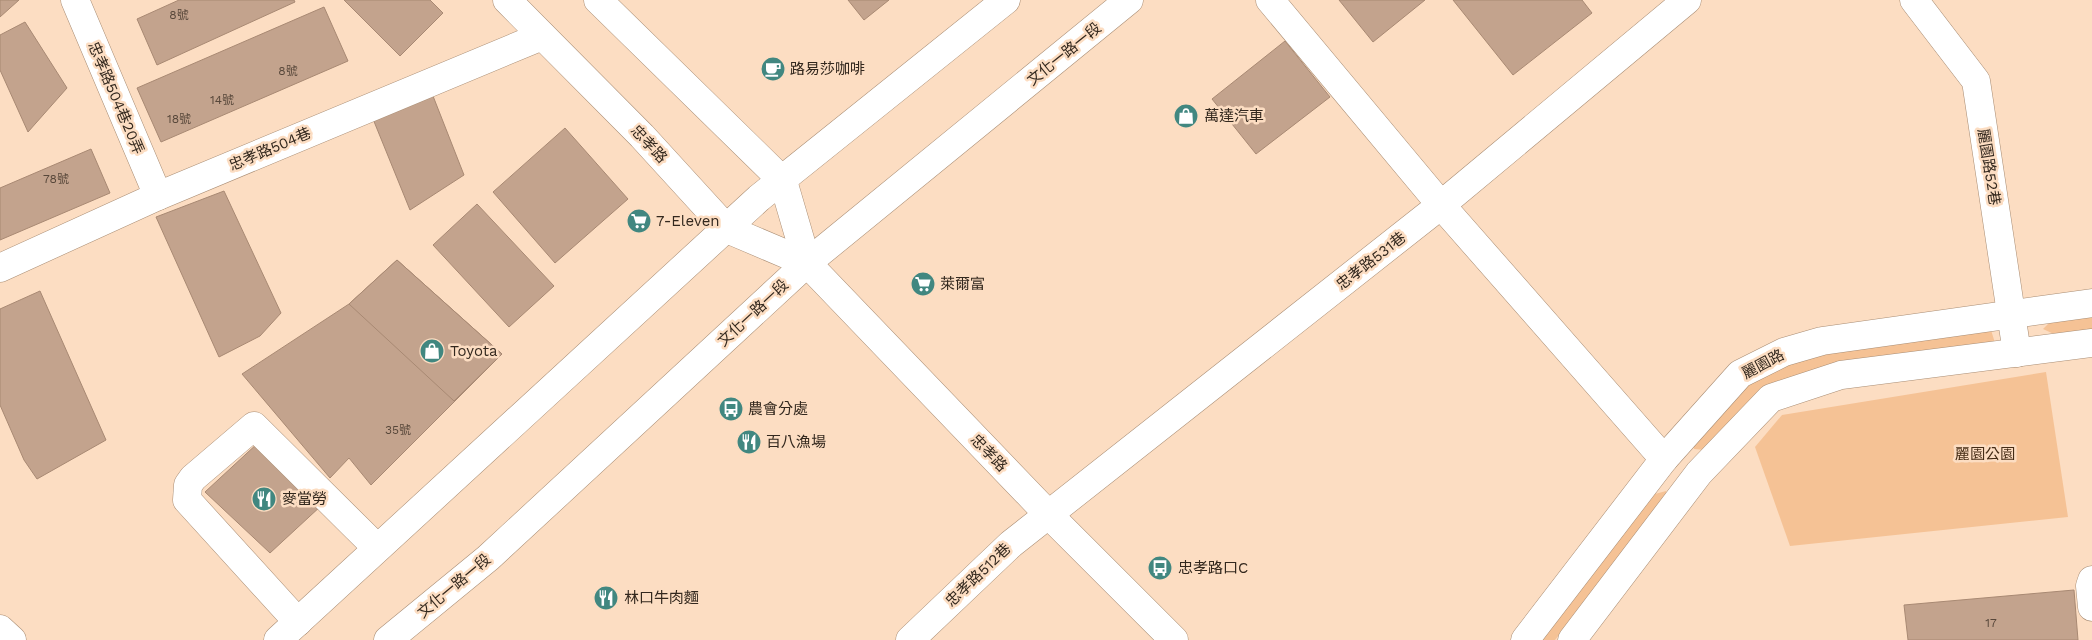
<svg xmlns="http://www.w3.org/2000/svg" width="2092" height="640" font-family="'Work Sans','Noto Sans TC',sans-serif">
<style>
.green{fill:#f5c295}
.building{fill:#c3a38d;stroke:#a88973}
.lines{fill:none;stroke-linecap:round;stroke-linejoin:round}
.minor-casing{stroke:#a98d74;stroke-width:29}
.major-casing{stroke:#a98d74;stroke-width:29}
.minor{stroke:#fff;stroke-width:28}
.major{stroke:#fff;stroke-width:28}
.labels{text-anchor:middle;stroke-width:5;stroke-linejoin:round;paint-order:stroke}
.number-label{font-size:12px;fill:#57473a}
.street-label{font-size:15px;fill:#33281e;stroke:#fcddc2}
.poi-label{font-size:15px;fill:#33281e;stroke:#fcddc2;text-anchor:start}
.park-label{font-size:15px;fill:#452c15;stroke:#fcddc2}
</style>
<rect width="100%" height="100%" fill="#fcddc2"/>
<!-- green -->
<g class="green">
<path d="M2092,315V330L2056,335L2043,329L2052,320Z"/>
<path d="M1991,330L1995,343L1807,375L1705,450L1694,449V439L1753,381L1790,359Z"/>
<path d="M2046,372L2068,517L1790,546L1755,447L1782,415Z"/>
<path d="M1666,491L1667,503L1555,640H1540L1655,494Z"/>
</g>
<!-- building -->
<g class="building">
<path d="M0,0H19L0,17Z"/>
<path d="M179,0H294L295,2L157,65L137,19Z"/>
<path d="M344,0H430L443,13L400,56Z"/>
<path d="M848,0H889L864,20Z"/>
<path d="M1339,0H1425L1373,42Z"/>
<path d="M1453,0H1582L1592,13L1513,75Z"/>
<path d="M324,7L348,61L161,142L137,88Z"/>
<path d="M25,22L67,88L28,132L0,70V35Z"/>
<path d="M1285,41L1330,97L1256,154L1212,99Z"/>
<path d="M433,96L464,175L410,210L373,119Z"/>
<path d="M565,128L628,199L555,263L493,192Z"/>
<path d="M91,149L110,193L0,240V188Z"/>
<path d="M224,191L281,313L260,336L219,357L156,217Z"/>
<path d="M477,204L554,286L509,327L433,245Z"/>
<path d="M397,260L502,354L371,485L349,458L330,478L242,374L349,304Z"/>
<path d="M397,260L502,354L454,401L349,304Z"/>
<path d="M40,291L106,440L37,479L24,460L0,405V309Z"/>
<path d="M259,442L322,505L270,553L205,492Z"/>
<path d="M2074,590L2078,640H1908L1904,605Z"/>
</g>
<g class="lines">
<defs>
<g id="minor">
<path d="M75,0L158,196"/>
<path d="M507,0L642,136L727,229L807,263L1049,515L1174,640"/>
<path d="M598,0L783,181L807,263"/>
<path d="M1270,0L1441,205L1664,459"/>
<path d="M1914,0L1976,81L2017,353"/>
<path d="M0,268L158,196L542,36"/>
<path d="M2092,580L2090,586L2092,607"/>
<path d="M298,622L187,500L188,485L193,478L254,426L377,548"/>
<path d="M0,629L12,640"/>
<path d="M910,640L1011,544L1441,205L1687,0"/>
<path d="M1525,640L1664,459L1740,374L1784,352L1822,341L2092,303"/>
<path d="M1572,640L1699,473L1771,398L1841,375L2092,343"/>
</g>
<g id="major">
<path d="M278,640L759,198L1006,0"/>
<path d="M388,640L488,558L807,263L1129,0"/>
</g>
</defs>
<!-- minor casing -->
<use href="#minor" class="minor-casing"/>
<!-- major casing -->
<use href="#major" class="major-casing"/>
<!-- minor -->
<use href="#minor" class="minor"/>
<!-- major -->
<use href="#major" class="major"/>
</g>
<!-- icons -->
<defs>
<symbol id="cafe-disc" viewBox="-11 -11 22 22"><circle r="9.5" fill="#418780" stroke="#fcddc2"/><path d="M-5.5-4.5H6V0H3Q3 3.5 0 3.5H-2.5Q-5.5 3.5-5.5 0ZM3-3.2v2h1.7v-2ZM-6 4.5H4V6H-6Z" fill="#fff"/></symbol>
<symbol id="shop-disc" viewBox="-11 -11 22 22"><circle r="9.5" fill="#418780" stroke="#fcddc2"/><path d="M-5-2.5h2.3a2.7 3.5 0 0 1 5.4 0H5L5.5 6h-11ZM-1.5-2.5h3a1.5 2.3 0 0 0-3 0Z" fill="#fff"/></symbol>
<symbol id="supermarket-disc" viewBox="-11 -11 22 22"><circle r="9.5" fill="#418780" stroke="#fcddc2"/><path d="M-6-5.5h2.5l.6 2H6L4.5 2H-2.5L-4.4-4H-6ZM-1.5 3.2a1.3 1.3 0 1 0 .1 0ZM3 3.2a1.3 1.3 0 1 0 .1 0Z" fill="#fff"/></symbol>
<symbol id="bus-disc" viewBox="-11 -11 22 22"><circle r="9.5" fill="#418780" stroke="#fcddc2"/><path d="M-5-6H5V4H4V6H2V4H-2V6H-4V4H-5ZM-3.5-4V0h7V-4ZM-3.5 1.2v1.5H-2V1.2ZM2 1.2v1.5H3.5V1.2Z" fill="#fff"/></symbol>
<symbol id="restaurant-disc" viewBox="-11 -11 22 22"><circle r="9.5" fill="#418780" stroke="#fcddc2"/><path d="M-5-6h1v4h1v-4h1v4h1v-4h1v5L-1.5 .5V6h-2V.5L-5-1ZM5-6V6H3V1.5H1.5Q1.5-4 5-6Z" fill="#fff"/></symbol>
</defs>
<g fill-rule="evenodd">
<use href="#cafe-disc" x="759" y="55" width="28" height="28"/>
<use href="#shop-disc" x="1172" y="102" width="28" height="28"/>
<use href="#supermarket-disc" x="625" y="207" width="28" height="28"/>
<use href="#supermarket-disc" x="909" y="270" width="28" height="28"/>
<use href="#shop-disc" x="418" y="337" width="28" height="28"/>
<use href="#bus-disc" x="717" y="395" width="28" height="28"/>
<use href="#restaurant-disc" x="735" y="428" width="28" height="28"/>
<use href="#restaurant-disc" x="250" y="485" width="28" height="28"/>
<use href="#bus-disc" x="1146" y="554" width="28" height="28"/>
<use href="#restaurant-disc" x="592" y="584" width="28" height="28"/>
</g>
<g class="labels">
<!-- number labels -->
<g class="number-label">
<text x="179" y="19">8號</text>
<text x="288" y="75">8號</text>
<text x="222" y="104">14號</text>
<text x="179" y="123">18號</text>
<text x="56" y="183">78號</text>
<text x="398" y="434">35號</text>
<text x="1991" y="627">17</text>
</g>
<!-- street labels -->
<g class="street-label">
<text transform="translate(1064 54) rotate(-39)" y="5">文化一路一段</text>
<text transform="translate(116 98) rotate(67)" y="5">忠孝路504巷20弄</text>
<text transform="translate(649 144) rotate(47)" y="5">忠孝路</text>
<text transform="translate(270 149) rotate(-23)" y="5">忠孝路504巷</text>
<text transform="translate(1989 167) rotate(81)" y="5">麗園路52巷</text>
<text transform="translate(1371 261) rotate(-38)" y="5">忠孝路531巷</text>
<text transform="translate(753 313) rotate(-43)" y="5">文化一路一段</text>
<text transform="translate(1763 364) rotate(-28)" y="5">麗園路</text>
<text transform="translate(989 453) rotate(46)" y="5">忠孝路</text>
<text transform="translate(978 575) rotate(-44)" y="5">忠孝路512巷</text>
<text transform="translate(454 586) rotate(-40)" y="5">文化一路一段</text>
</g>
<!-- poi labels -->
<g class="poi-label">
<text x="790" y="74">路易莎咖啡</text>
<text x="1204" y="121">萬達汽車</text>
<text x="656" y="226">7-Eleven</text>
<text x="940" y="289">萊爾富</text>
<text x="450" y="356">Toyota</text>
<text x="748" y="414">農會分處</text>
<text x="766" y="447">百八漁場</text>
<text x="282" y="504">麥當勞</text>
<text x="1178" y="573">忠孝路口C</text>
<text x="624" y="603">林口牛肉麵</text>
</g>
<!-- park labels -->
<g class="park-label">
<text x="1985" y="459">麗園公園</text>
</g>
</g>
</svg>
